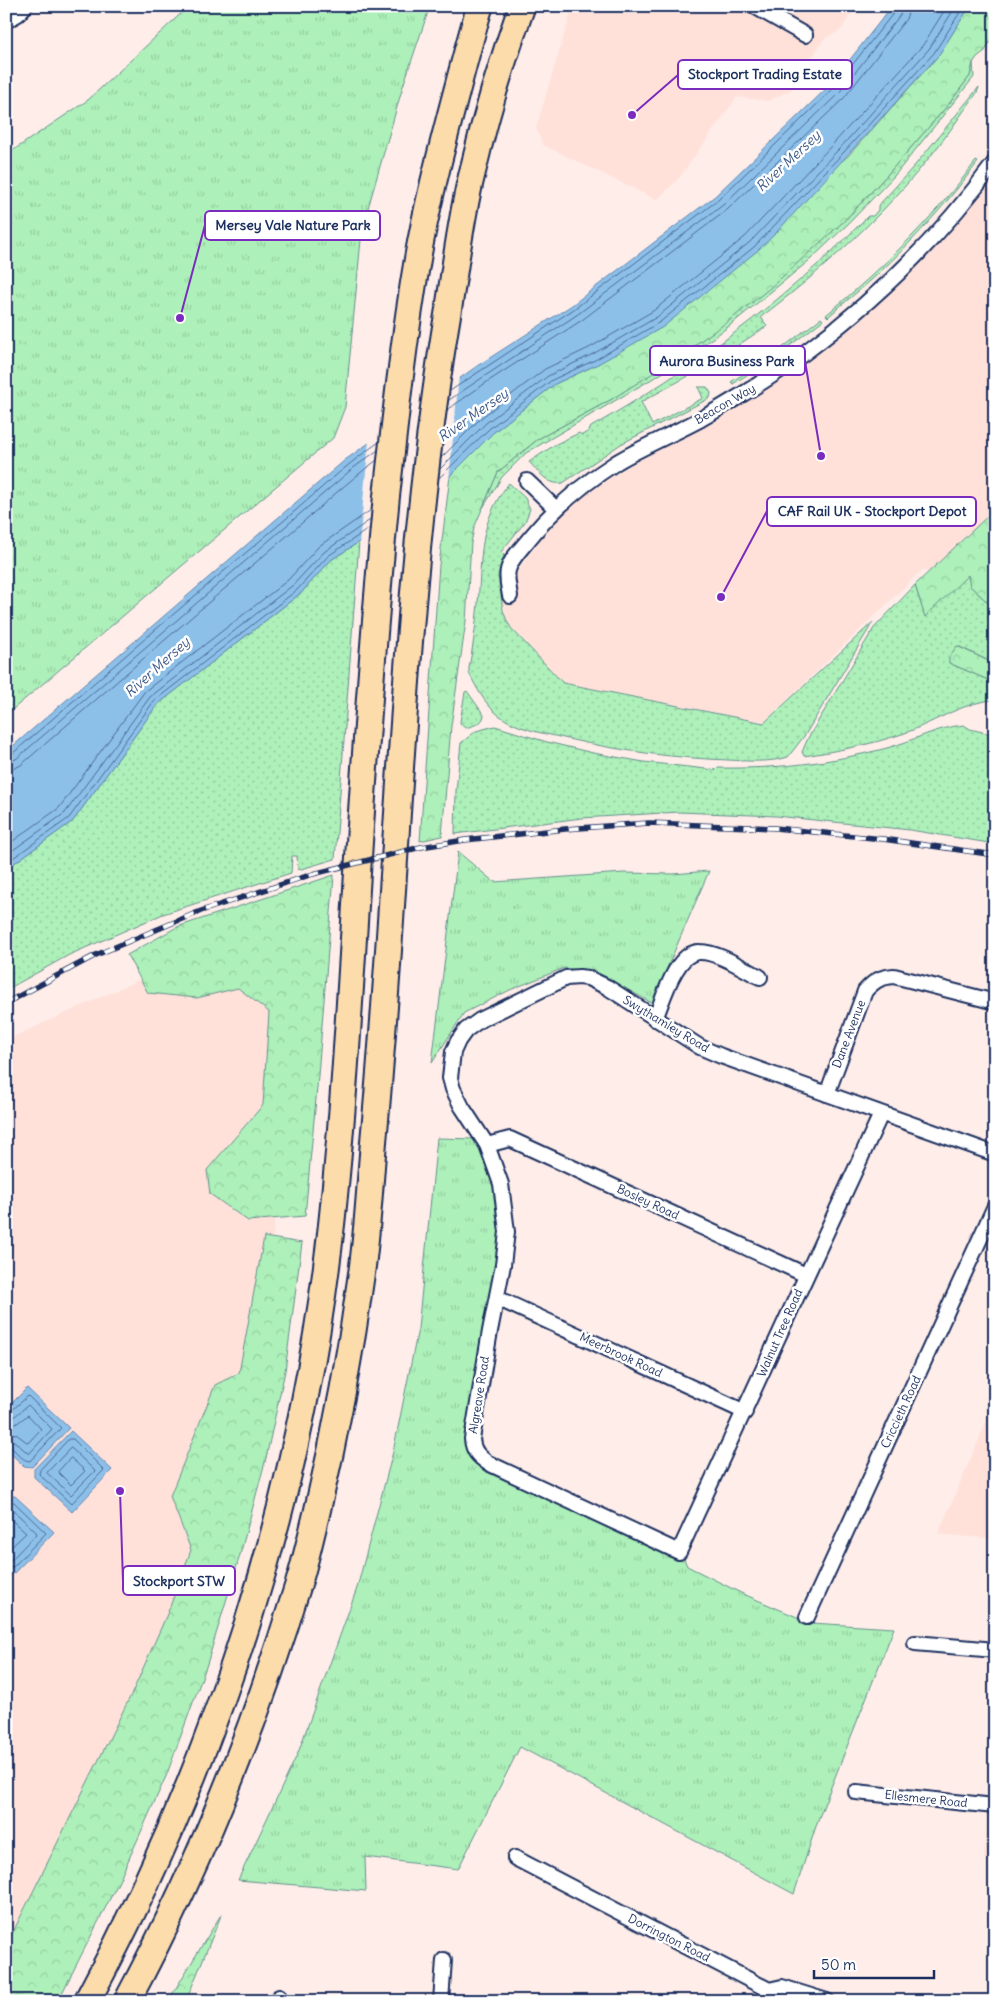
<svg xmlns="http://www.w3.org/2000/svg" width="1001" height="2007" font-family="Delius,sans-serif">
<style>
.built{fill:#ffe1da}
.grass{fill:url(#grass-dots);stroke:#64908c}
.forest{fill:url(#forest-crowns);stroke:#64908c}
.park{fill:url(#park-tufts);stroke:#64908c}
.water{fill:#8dc0e9;stroke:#5f86b1}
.pier{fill:#ffede9}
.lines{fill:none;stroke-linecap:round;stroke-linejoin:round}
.shore{stroke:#496996;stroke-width:1}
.minor-casing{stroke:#1b2f5e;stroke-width:18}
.motorway-casing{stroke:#1b2f5e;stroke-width:29}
.minor{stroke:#fff;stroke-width:14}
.motorway{stroke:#fddcac;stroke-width:25}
.rail-casing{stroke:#1b2f5e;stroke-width:5.5}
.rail{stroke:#fff;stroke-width:4;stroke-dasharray:11;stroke-linecap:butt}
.labels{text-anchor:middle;stroke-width:5;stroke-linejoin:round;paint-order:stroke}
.street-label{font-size:12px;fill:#1b2f5e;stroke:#fff}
.water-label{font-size:14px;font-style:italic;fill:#3d5a88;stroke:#fff}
.leader{fill:none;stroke:#7b2cbf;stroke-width:2}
.callout-dot{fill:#7b2cbf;stroke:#fff;stroke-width:2}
.callout{fill:#fff;stroke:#7b2cbf;stroke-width:2}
.callout-label{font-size:14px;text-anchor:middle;font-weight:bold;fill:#1b2f5e}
</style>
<defs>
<pattern id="grass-dots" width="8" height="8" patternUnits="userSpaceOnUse" patternTransform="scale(1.25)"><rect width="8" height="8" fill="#adf0b9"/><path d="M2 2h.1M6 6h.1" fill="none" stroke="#94cea1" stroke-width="1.8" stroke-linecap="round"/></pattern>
<pattern id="forest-crowns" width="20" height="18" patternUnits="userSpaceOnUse" patternTransform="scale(1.25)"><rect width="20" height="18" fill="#adf0b9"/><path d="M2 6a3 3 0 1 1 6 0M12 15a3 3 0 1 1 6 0" fill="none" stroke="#94cea1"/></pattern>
<pattern id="park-tufts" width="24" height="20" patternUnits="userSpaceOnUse" patternTransform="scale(1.25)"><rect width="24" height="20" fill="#adf0b9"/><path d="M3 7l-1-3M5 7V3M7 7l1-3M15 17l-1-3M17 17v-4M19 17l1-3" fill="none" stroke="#94cea1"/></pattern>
</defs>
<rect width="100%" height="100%" fill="#ffede9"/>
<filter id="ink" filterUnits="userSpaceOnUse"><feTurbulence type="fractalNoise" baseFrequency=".02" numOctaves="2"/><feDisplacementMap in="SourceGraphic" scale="10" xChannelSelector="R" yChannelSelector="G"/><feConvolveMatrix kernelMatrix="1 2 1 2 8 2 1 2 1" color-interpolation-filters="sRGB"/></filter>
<g filter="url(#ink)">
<!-- built -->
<g class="built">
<path d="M599,6H856L841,30L824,39L791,90L768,101L737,97L679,178L657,200L543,145L536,128L572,9L596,10Z"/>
<path d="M995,177V509L928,573L924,569L918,574L764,722L564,683L511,627L506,617L502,597L519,568L548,530L582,496L629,466L765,390L829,344L926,258Z"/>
<path d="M301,922L289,1087L257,1385L212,1596L6,1955V1040L192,956Z"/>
<path d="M995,1400V1539L938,1534L980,1437Z"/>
<path d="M995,1711V1860L984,1859Z"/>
</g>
<!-- grass -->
<g class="grass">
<path d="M973,63L974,77L895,175L850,222L811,259L728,327L669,369L526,453L502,477L481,511L498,472L538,439L612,399L844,221L887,175L948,105L970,76Z"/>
<path d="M979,87C978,94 966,107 961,115C907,194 837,259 761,317L767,326L705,367L641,402L652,425L703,398L698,387H707L711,393L710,398L621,444L563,483C548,486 539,472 529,462L556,444L579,433L582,435L589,431L591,427C692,369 786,300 868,216H873L878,210V206L916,164Z"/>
<path d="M976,161L978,162C948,202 914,240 878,274C862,289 844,302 828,317L826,315C882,269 933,219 976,161Z"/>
<path d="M821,318L823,320L779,354L733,384L731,382L773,355Z"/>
<path d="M509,483L525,498L530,509L525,522L501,552L504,555L498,575L503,610L507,621L511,628L563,683L764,723L873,622L805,735L788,757C770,763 747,761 728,760C673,758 621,751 568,739C548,734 525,731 506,720C488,710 478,691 469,673V668C473,647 476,625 478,603C482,557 478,522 509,483Z"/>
<path d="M359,542L335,859L298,870L297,856H292L291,873L163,914L69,955L6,990V869L73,821L157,705L301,593L331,560Z"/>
<path d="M968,574L970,586L995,609V664L958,646L949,663L995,683L993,700C960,703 931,725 899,735C869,745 836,751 804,756L802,752L808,738L874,628L915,585L925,616Z"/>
<path d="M467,691L484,715C483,724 474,725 466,728L461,725L460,722L465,692Z"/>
<path d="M964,725L970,729L995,735V844L910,830L776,816L679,812L582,818L455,834L456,791L461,743L476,731L495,726L547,742L593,753L644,762L715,770L717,768C777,769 829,763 887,748C913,741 937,727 964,725Z"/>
</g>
<!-- forest -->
<g class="forest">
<path d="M970,6H995V33L985,51L977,57L973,63L970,76L948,105L887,175L844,221L770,288L730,320L669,363L612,399L538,439L498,472L474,528L471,543L466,621L451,726L442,836L420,841L439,565L450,476L494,432L555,384L598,364L848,156L938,56Z"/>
<path d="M995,509V609L970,586L968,575L925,617L915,585Z"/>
<path d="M957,646L995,664V683L949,663V657Z"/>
<path d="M334,875L317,1088L305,1216L248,1221L210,1194L207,1170L263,1105L269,1012L238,988L197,998L148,993L127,955L177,927Z"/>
<path d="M264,1237L302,1243L285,1371L266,1458L240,1555L207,1664L167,1774L119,1881L61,1995L57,2001H6V1946L133,1691L168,1612L191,1550L170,1496L215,1385L239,1373Z"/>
<path d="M222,1913L186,2001H168Z"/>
</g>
<!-- park -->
<g class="park">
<path d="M189,6H430L403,86L362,229L345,407L333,438L6,715V155L88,100Z"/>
<path d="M458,852L494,882L624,873L673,874L709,871L652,1003L598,973L564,968L510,990L464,1013L432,1063Z"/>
<path d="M437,1138L475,1139L491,1173L500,1215L502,1234L468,1446L682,1554L687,1566L741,1593L811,1623L894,1628L818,1820L794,1894L520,1747L458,1869L365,1857L366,1891L238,1880L298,1753L357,1588L393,1452L418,1329Z"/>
</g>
<!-- water -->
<g class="water">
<path d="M892,6H970L938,56L775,234L757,251L663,327L598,364L555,384L494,432L450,476L359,542L331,560L301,593L157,705L73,821L6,869V752L345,460L477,366L572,305L715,196L830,85Z"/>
<path d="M27,1388L69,1428L32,1467L24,1466L6,1449V1409Z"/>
<path d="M71,1431L112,1470L72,1512L34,1477V1469Z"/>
<path d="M15,1496L54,1532L12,1575L6,1569V1497Z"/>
</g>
<!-- pier -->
<path class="pier" d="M459,375L449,480L359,545L369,440Z"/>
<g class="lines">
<!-- shore -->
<g class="shore">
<path d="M450,391L574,309L718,200L834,88L895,11L896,6"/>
<path d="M449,400L578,314L723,205L839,93L900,15L902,6"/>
<path d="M447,410L487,382L582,320L727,210L844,98L906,19L910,6"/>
<path d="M441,458L481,418L545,369L589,348L653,311L745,237L834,143L923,45L947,6"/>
<path d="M440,469L486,423L548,376L593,354L657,317L750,242L840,148L929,49L956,6"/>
<path d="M439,478L490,428L552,380L595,360L660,322L754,247L844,152L934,53L964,6"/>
<path d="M6,756L12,754C99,679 185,603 274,529C309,500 341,468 379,442"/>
<path d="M6,762L16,759L352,469L378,450"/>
<path d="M6,770L15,768L21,765C107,690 193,615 281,541C313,514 343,485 377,460"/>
<path d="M6,846L59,808L145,691L288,580L319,546L371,510"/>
<path d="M6,855L65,813L150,697L293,585L324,552L370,520"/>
<path d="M6,863L69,818L154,701L297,590L328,556L370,528"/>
<path d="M6,1412L11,1411L28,1396L61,1428L30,1461C20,1461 16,1447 6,1446"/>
<path d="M6,1418L14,1417L28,1405L52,1429L29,1454L14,1441L6,1440"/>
<path d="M6,1426L16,1424L28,1415L41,1429L28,1443L16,1434L6,1432"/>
<path d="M69,1439H73L104,1470L71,1504L39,1474L40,1470Z"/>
<path d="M71,1448L95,1471L71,1495L47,1473Z"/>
<path d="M71,1458L85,1471L71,1485L58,1472Z"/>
<path d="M6,1502H14L46,1533L13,1567L6,1566"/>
<path d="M6,1508H11L37,1533L12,1559L6,1560"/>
<path d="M6,1515L26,1533L6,1552"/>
</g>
<defs>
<g id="minor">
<path d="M754,6L805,35"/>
<path d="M6,21L18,14L25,6"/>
<path d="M527,481L556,509"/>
<path d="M510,596C509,588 506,579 508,570C511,558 522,548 529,539C554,508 584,483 617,462C644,446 673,434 701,419C736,399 770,378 803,354C876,300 941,236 995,162"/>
<path d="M655,1019C663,1000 676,951 700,952C718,952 744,969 760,977"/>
<path d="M827,1094L865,991C874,981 880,977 894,976L995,1002"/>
<path d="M881,1114L679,1552L488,1463C478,1456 473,1451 472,1439L490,1331L503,1265L507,1232L501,1184L487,1145L462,1107L453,1089L450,1078L453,1052L458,1041L466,1030L480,1020L566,978L579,977L588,978L607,987L700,1047L721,1056L995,1154"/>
<path d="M487,1145L510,1139L806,1275"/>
<path d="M497,1298L745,1412"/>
<path d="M807,1617L995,1206"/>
<path d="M915,1643L995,1650"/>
<path d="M856,1792L995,1806"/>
<path d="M515,1858L769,1990L782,1987L827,2001"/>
<path d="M279,1997L280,2001"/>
<path d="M441,2001L444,1960"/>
</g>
<g id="motorway">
<path d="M87,2001C218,1759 303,1493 332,1220C344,1107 350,994 357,881C365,754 374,627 386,501C395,419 404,337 418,256C428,199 443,142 458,86C465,59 472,32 480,6"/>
<path d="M127,2001C199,1867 255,1727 299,1582C306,1559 311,1536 317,1512C336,1432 351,1352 362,1270C368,1225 370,1181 374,1136C400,860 402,580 449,306C456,262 461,217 472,174C485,118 502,61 522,6"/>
</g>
</defs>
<!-- minor casing -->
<use href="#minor" class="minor-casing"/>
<!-- motorway casing -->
<use href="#motorway" class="motorway-casing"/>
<!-- minor -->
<use href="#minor" class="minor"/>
<!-- motorway -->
<use href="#motorway" class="motorway"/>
<defs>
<path id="rail" d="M6,1003L96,955L201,911L313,874L421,847L465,840L565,829L649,823L775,828L883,839L995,855"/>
</defs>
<!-- rail casing -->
<use href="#rail" class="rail-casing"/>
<!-- rail -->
<use href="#rail" class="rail"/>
</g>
</g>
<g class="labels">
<!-- street labels -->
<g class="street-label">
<text transform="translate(725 404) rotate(-30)" y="4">Beacon Way</text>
<text transform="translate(666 1024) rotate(31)" y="4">Swythamley Road</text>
<text transform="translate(849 1034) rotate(-69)" y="4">Dane Avenue</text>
<text transform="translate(648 1202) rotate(25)" y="4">Bosley Road</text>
<text transform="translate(780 1333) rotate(-66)" y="4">Walnut Tree Road</text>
<text transform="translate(621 1355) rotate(25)" y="4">Meerbrook Road</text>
<text transform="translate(479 1395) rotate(-81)" y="4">Algreave Road</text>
<text transform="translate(901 1412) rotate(-65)" y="4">Criccieth Road</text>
<text transform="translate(926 1799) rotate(6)" y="4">Ellesmere Road</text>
<text transform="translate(669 1938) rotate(27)" y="4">Dorrington Road</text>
</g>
<!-- water labels -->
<g class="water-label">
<text transform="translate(788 161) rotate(-43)" y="5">River Mersey</text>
<text transform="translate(473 415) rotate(-35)" y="5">River Mersey</text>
<text transform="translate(157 667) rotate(-42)" y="5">River Mersey</text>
</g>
</g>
<!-- callouts -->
<path class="leader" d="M632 115L678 75M180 318L205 225M821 456L805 361M721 597L767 511M120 1491L123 1581"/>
<g class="callout-dot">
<circle cx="632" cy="115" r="5"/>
<circle cx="180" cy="318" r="5"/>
<circle cx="821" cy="456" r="5"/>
<circle cx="721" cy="597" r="5"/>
<circle cx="120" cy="1491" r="5"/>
</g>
<g class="callout">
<rect x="678" y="60" width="174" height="29" rx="5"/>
<rect x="205" y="211" width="175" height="29" rx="5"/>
<rect x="650" y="346" width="155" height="29" rx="5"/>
<rect x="767" y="497" width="209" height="29" rx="5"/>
<rect x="123" y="1566" width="112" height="29" rx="5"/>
</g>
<g class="callout-label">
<text x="765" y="79">Stockport Trading Estate</text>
<text x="293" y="230">Mersey Vale Nature Park</text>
<text x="727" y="366">Aurora Business Park</text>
<text x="872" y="516">CAF Rail UK - Stockport Depot</text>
<text x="179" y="1586">Stockport STW</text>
</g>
<!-- margin -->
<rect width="1001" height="2007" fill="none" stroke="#fff" stroke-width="25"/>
<rect x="12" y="12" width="976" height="1982" fill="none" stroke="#1b2f5e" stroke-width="2" filter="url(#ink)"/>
<!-- scale -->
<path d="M814 1970v8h120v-8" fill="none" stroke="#1b2f5e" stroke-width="2.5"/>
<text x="821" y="1970" font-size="15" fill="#1b2f5e" stroke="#ffffff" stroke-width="4" paint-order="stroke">50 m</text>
</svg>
